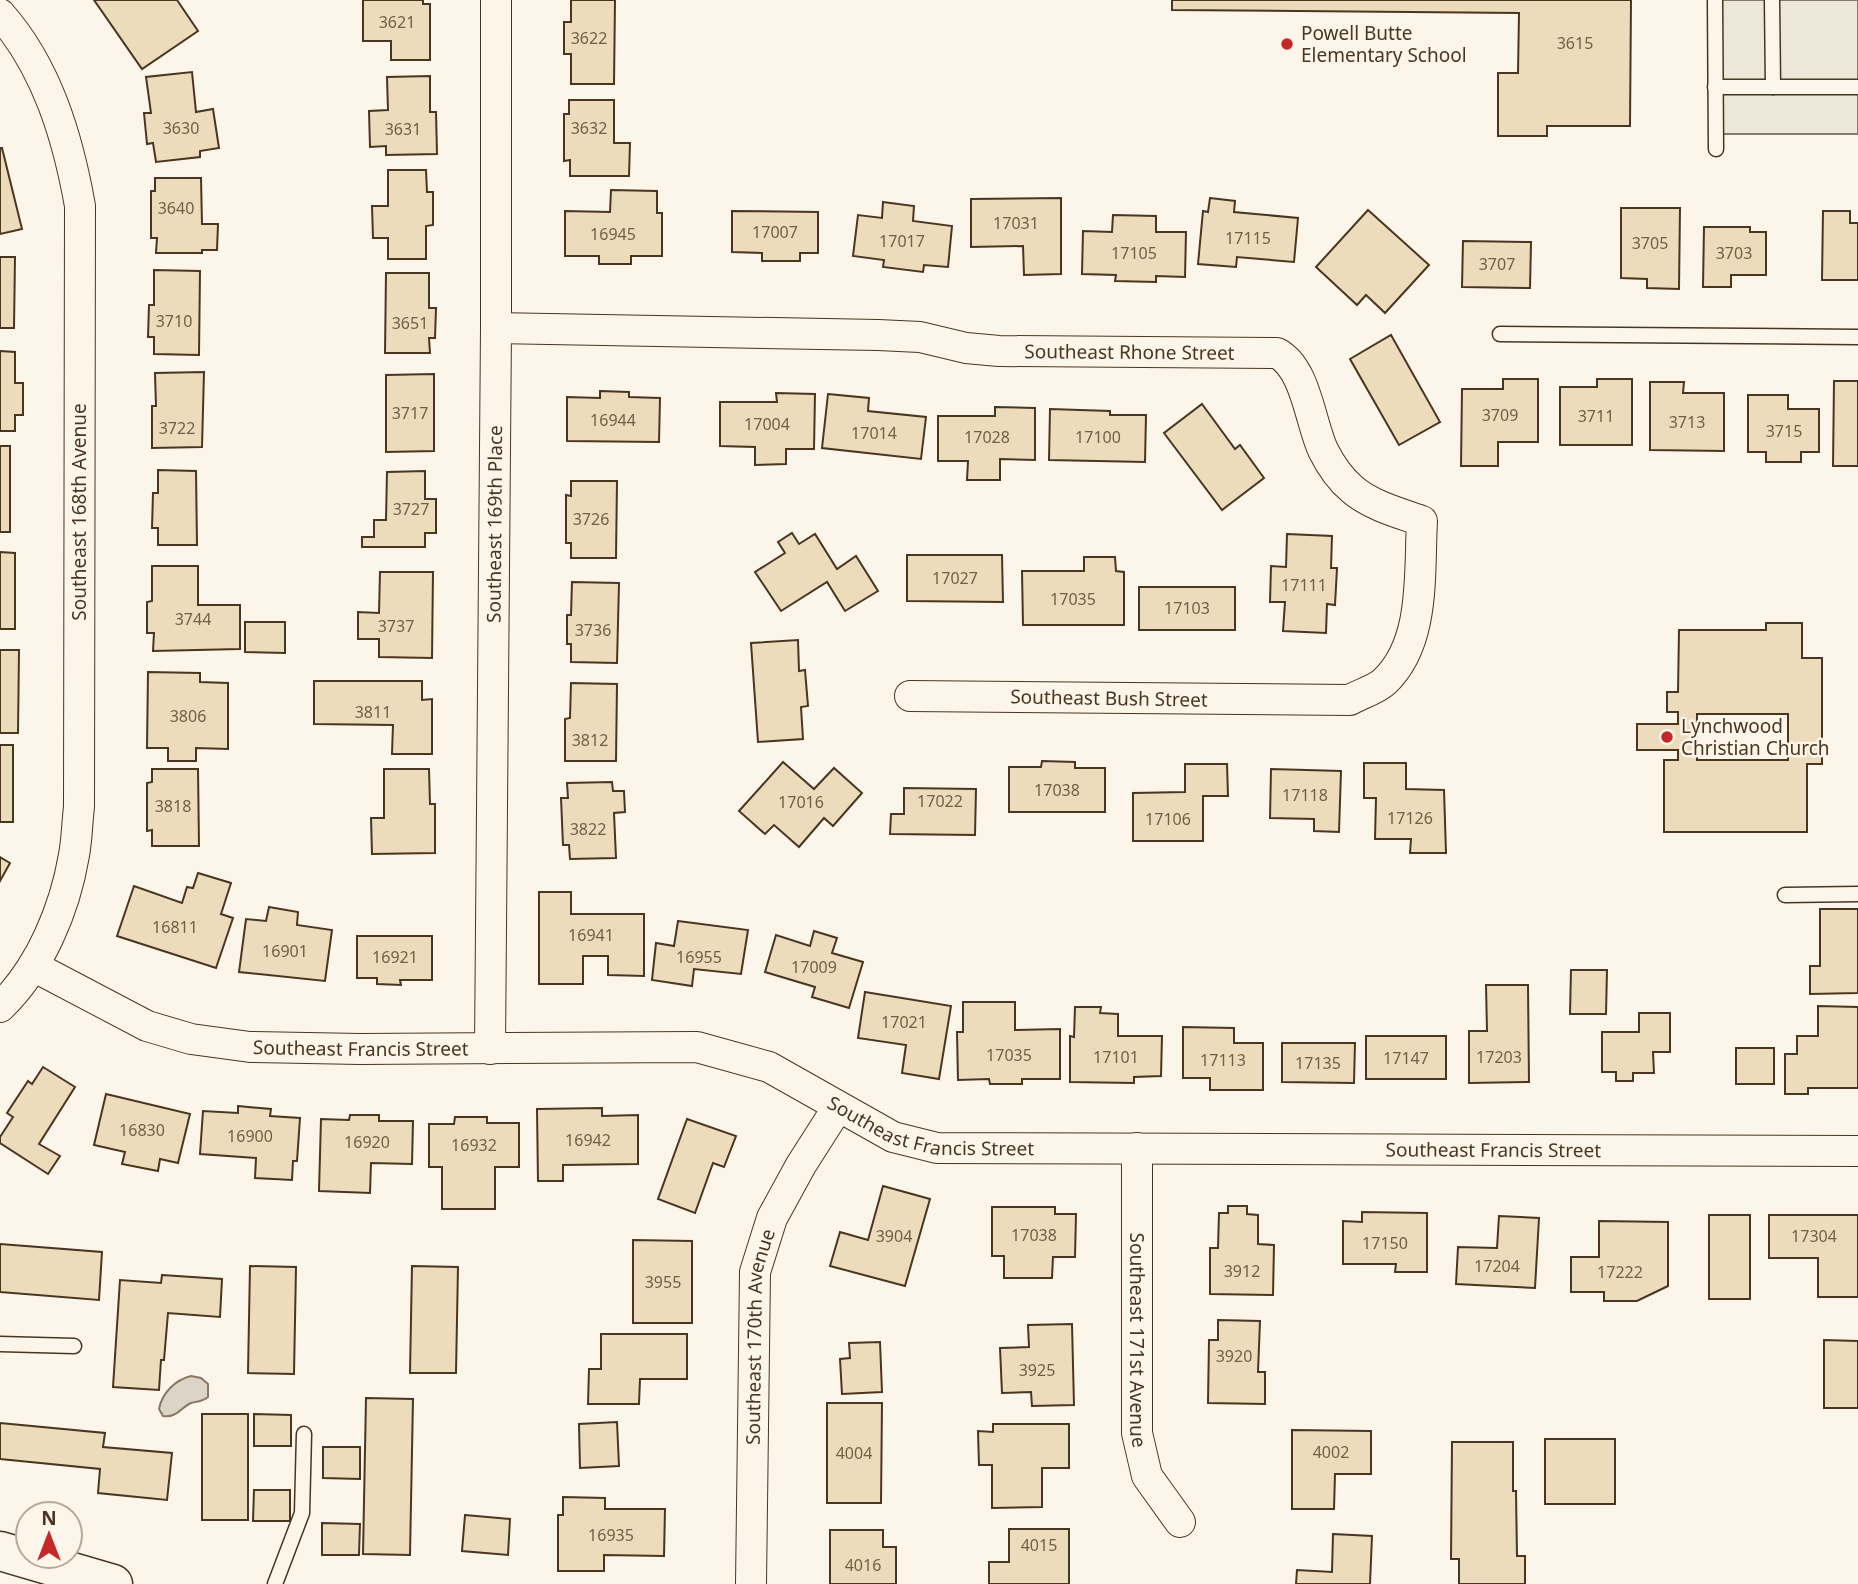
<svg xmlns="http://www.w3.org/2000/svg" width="1858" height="1584" font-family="'Noto Sans',sans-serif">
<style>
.parking{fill:#ede7d9;stroke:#887966;stroke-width:2}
.water{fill:#dcd4c6;stroke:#887966;stroke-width:2}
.building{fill:#ecdcbc;stroke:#4a3520;stroke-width:2;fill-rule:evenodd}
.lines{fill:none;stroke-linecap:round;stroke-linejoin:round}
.lane-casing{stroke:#4a3520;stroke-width:17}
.street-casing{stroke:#4a3520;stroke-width:32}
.primary-casing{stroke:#4a3520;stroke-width:41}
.lane{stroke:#fbf6e9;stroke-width:14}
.street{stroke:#fbf6e9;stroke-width:30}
.primary{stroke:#fbf6e9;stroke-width:38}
.poi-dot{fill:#c62828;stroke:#fbf6e9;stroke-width:2.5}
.labels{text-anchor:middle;stroke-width:5;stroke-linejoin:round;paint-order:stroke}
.number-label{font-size:16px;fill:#725f47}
.poi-label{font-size:19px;fill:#4a3520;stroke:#fbf6e9;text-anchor:start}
.street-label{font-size:19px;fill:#4a3520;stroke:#fbf6e9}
</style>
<rect width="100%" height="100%" fill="#fbf6e9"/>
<!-- parking -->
<rect class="parking" x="1709" y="0" width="149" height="134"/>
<!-- water -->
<path class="water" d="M191,1376L201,1378L208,1384V1397C202,1402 198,1401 191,1403C180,1408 177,1418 163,1416L159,1409C162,1393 175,1380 191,1376Z"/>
<!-- building -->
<g class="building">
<path d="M94,0H177L198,31L142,69Z"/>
<path d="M363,0H423V4H430V60H391V41H363Z"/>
<path d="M571,0H615L614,84H571V54H564V22H571Z"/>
<path d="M1172,0H1631L1630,126H1547V136H1498V73H1518L1519,13L1172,10Z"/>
<path d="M192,72L196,112L213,109L219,148L200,151V157L156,162L153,143L147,144L144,113H151L146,77Z"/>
<path d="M430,76V112H436L437,154L386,155V146L370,147L369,111L388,110L387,77Z"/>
<path d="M569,100H614V143H630L629,176H570V160L564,161V114H569Z"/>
<path d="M0,148H2L22,229L0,234Z"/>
<path d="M388,170H426L427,192H433V225L426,226V259H388V238H373L372,206H388Z"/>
<path d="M155,178H201L202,224H218L217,250H202V253H156L157,238H151V191H155Z"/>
<path d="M611,190L657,191V213H662V256H631V264H599V256H565V211L610,212Z"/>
<path d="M1061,198V274L1024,275L1023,246L971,247V199Z"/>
<path d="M1210,198L1235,201L1234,212L1298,218L1294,262L1237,257L1236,267L1198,264L1203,211L1208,212Z"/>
<path d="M883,202L914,206L913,221L952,226L948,267L924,265L923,272L883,267L884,260L853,256L858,215L882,218Z"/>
<path d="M1621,208H1680L1679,289L1647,288V279L1621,278Z"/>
<path d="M1368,210L1429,265L1385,313L1366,295L1357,305L1316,267Z"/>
<path d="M732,211L818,212V253H800V261H762V253L732,252Z"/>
<path d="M1823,211H1850V223H1858V280H1822Z"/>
<path d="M1113,215L1156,216V232H1186L1185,277L1156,276V282L1115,281L1116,275L1082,274L1083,231L1112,232Z"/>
<path d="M1704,227H1750V232H1766V275H1731V287H1703Z"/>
<path d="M1463,241L1531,242L1530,288L1462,287Z"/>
<path d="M0,257H15L14,328H0Z"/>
<path d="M154,270L200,271L199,355L154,354V337H148L149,305H154Z"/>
<path d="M386,273H429V308H436L435,338H429L430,353H385Z"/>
<path d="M1391,335L1440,422L1399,445L1350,359Z"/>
<path d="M0,351L15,352V383H23V415H15V431H0Z"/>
<path d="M204,372L202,447L152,448V406H156L155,373Z"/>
<path d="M434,374V451L386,452V375Z"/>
<path d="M1503,379H1538V442H1498V466H1461L1462,389H1503Z"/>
<path d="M1597,379H1632V445H1560V387H1597Z"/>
<path d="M1834,381H1858V466H1833Z"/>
<path d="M1650,382H1684L1683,393H1724V451L1650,450Z"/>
<path d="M600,391L629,392V397L660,398L659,442L567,441V397L600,398Z"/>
<path d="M776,393L815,394L814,449H786V464L755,465V447L720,446V402H777Z"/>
<path d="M828,394L869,398L868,411L926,417L921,459L822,448Z"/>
<path d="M1748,395H1788V409H1819V452H1801V462H1766V452H1748Z"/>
<path d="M1202,404L1235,449L1240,445L1264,478L1222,510L1164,433Z"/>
<path d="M995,407L1035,408V460L1000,459V480H967L968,461H938V416H995Z"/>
<path d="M1050,409L1110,411V415H1146L1145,462L1049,460Z"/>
<rect x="0" y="446" width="10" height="86"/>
<path d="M158,470L196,471L197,545H158V528H152L153,493H158Z"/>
<path d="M425,471V499H436V533H425V547H362V537H374V520H386L387,472Z"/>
<path d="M571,481H617L616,558H571V543H566V495L571,496Z"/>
<path d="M792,533L799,544L815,534L837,569L856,556L878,591L845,611L827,582L781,611L755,572L785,553L778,542Z"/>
<path d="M1287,534L1332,536L1331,568H1337L1335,605L1327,604L1326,633L1283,631L1285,602H1270L1271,566L1286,567Z"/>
<path d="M0,552L15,553V629H0Z"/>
<path d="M907,555H1002L1003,602L907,601Z"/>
<path d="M1084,557H1115L1116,571L1124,572V625H1023L1022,571H1084Z"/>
<path d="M152,566H198V605H240V649L153,651L154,633H147V602L152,601Z"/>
<path d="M380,572H433L432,658L379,657V639H358V612L379,613Z"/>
<path d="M572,582L619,583L617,663L571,662V644H567V615H571Z"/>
<rect x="1139" y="587" width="96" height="43"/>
<path d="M245,622H285V653L245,652Z"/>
<path d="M1766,623H1802V658H1822V764H1807V832H1664V760H1678V750H1637V724H1678V712H1667V692H1678L1679,630H1766ZM1697,714H1788V760H1697Z"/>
<path d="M798,640L799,671L805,670L808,706L801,707L803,739L758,742L751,643Z"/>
<path d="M0,650H19L18,733H0Z"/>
<path d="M148,672L200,673V682L228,683V749L196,748V761H168V748H147Z"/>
<path d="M314,681H422V700L432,699V754H392L393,725L314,724Z"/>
<path d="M571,683L617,684L616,761H565V719L570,718Z"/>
<rect x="0" y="745" width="13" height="77"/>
<path d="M1042,761L1075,762V768H1105V812H1009V767H1041Z"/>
<path d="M783,762L814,789L834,768L862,793L833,826L824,818L799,847L774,825L765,834L739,811Z"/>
<path d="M1364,763H1406V789L1444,790L1446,853H1410L1411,839H1375L1376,798H1364Z"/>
<path d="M1185,764H1227L1228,796H1203V841H1133V793L1185,792Z"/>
<path d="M152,769H198L199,846H152V830L147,831V783L152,782Z"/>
<path d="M384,769H429L430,804H435V853L372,854L371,818H384Z"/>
<path d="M1271,769L1341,771L1339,832L1314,831V819L1270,818Z"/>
<path d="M612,782L613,791H624L625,812L614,813L616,858L570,859L569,845H563L561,798H568L567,783Z"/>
<path d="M904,788L976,789L975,835L890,834L891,814H904Z"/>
<path d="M0,857L10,863L0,881Z"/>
<path d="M198,873L231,883L221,914L233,918L216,968L117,936L134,886L182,903L187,887L193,888Z"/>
<path d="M539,892H571V914H644V976L608,975V956H583V984H539Z"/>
<path d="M269,907L298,912L297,925L332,930L325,981L239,972L246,919L266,921Z"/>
<path d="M1820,909H1858V993L1810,994V966H1820Z"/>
<path d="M678,921L748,930L741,974L694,969L692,986L652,980L656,943L674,946Z"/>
<path d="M814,931L837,938L832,953L863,962L849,1008L812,997L815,987L765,972L776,935L810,946Z"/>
<path d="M357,936H432V980H400L401,985L377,984V978H357Z"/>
<path d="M1571,970H1607L1606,1014H1570Z"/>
<path d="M1486,985H1528L1529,1082L1469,1083V1031H1487Z"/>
<path d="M865,992L951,1006L939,1079L902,1073L906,1045L858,1038Z"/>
<path d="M963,1002H1015V1030L1060,1029V1079H1022V1084H990L989,1079L958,1080L957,1032H963Z"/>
<path d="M1818,1006L1858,1007V1088H1808V1094H1785V1054H1797V1036H1818Z"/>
<path d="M1075,1007H1101L1100,1013L1118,1014V1036H1162L1161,1076L1134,1077V1083L1070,1082V1036L1074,1037Z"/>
<path d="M1639,1013H1670V1052H1653L1654,1073H1633V1081H1616V1072H1602V1032H1639Z"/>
<path d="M1183,1027L1234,1028V1043H1263V1090H1210V1078H1183Z"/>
<rect x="1366" y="1036" width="80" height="43"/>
<path d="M1282,1043H1355L1354,1083L1282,1082Z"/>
<rect x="1736" y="1048" width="38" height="36"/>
<path d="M43,1067L75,1087L39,1144L60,1156L48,1174L0,1143V1137L13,1117L7,1113L28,1081L32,1084Z"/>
<path d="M106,1094L190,1114L178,1163L160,1159L158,1171L122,1164L125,1152L94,1145Z"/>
<path d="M238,1106L271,1109L270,1116L300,1118L297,1161H293L292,1180L255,1178L256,1158L200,1154L203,1111L238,1113Z"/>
<path d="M602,1108V1116L638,1115V1164L563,1165V1181H538L537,1109Z"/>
<path d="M350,1115H379V1121H413L412,1164L371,1163L370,1193L319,1191L321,1119L349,1120Z"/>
<path d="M455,1117H487V1123H519V1167H495V1209H442V1167H429V1124H454Z"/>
<path d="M687,1119L736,1136L724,1167L713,1163L695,1213L658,1199Z"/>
<path d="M883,1186L930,1199L905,1286L830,1266L840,1232L868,1240Z"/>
<path d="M1228,1206H1247V1214L1258,1215V1244L1274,1245L1273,1295L1210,1294V1248H1218L1219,1213H1228Z"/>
<path d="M992,1207H1055V1214H1076L1075,1257H1053L1052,1278H1004V1256H992Z"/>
<path d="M1362,1212L1427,1213V1272H1395L1396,1264H1343V1221L1362,1222Z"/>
<rect x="1709" y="1215" width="41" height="84"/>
<path d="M1769,1215H1858V1297H1818V1258H1769Z"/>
<path d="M1499,1216L1539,1218L1535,1288L1456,1284L1458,1247L1497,1248Z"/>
<path d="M1599,1221L1668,1222V1286L1637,1301H1604V1292H1571V1257H1599Z"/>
<path d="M633,1240L692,1241V1323H633Z"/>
<path d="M0,1244L102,1252L99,1300L0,1292Z"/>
<path d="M250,1266L296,1267L294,1374L248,1373Z"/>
<path d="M412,1266L458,1267L456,1373H410Z"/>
<path d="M162,1275L222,1279L220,1317L168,1313L164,1360H161L159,1390L113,1387L120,1280L161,1283Z"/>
<path d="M1218,1320L1260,1321L1258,1372H1265V1404L1208,1403L1209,1340H1218Z"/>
<path d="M1072,1324L1074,1405L1032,1406L1031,1392L1002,1393L1000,1348L1029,1347L1028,1325Z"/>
<path d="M601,1334H687V1379H640L639,1404H588L589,1369H601Z"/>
<path d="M1824,1340L1858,1341V1408H1824Z"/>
<path d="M880,1342L882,1392L842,1394L840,1359L850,1358L849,1343Z"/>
<path d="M366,1398L413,1399L410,1555L363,1554Z"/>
<path d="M827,1403H882L881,1503H827Z"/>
<rect x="202" y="1414" width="46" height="106"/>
<path d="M254,1414L291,1415V1446H254Z"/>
<path d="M617,1422L619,1466L580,1468L579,1424Z"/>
<path d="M0,1423L105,1433L103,1447L172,1453L167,1500L98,1493L100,1469L0,1459Z"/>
<path d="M993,1424H1069V1468H1042V1507L992,1508V1465H979L978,1431L993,1432Z"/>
<path d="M1292,1430L1371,1431V1474H1335L1334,1509H1292Z"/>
<rect x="1545" y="1439" width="70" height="65"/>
<path d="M1452,1442H1513V1491H1516L1517,1556H1525V1584H1459V1559H1451Z"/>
<path d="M323,1447H360V1479L323,1478Z"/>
<path d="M254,1490H290V1521H253Z"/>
<path d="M563,1497L605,1498V1509H665L664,1556L604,1555V1571H558V1515H563Z"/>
<path d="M465,1515L510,1519L508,1555L462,1551Z"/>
<path d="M322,1523L360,1524L359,1555H322Z"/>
<path d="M1009,1529H1069V1584H989V1562H1009Z"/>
<path d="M830,1530H883V1547H896V1584H830Z"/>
<path d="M1333,1534L1372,1536L1370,1584H1296L1297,1570L1332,1572Z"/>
</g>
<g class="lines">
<defs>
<g id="lane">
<path d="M1715,0L1716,149"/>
<path d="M1772,0L1773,87"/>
<path d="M1715,87H1858"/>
<path d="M1500,334L1858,337"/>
<path d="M1785,895L1858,894"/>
<path d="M0,1344L74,1346"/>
<path d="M275,1584L302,1513L304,1434"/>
</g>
<g id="street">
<path d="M0,14C47,67 68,138 80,206L79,807C77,823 77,839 74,855C65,909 40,969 0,1007"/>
<path id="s1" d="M496,328L878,335L920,337L966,348L999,351L1277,353C1306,368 1310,422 1323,450C1330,464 1340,479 1352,489C1370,505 1399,513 1422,521C1419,573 1426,643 1384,682C1375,690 1360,694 1350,700L910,696"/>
<path id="s2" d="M33,966L147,1026L191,1039L250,1047L360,1049L697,1047L769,1067L893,1137L937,1148L1858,1151"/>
<path id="s3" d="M490,1049L496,328V0"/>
<path id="s4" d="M1137,1148V1433L1147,1476L1180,1522"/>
<path id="s5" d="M751,1584L755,1272L772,1218L801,1165L838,1107"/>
</g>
<path id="primary" d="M0,1551L113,1584"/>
</defs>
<!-- lane casing -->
<use href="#lane" class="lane-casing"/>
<!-- street casing -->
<use href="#street" class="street-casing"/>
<!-- primary casing -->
<use href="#primary" class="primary-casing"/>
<!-- lane -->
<use href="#lane" class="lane"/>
<!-- street -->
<use href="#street" class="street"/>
<!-- primary -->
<use href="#primary" class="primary"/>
</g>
<!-- markers -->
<g class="poi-dot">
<circle cx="1287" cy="44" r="7"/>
<circle cx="1667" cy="737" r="7"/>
</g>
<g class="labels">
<!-- number labels -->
<g class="number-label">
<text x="397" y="28">3621</text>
<text x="589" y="44">3622</text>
<text x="1575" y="49">3615</text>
<text x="181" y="134">3630</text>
<text x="589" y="134">3632</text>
<text x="403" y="135">3631</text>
<text x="176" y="214">3640</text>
<text x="1016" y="229">17031</text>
<text x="775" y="238">17007</text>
<text x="613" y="240">16945</text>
<text x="1248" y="244">17115</text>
<text x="902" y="247">17017</text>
<text x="1650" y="249">3705</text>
<text x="1134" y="259">17105</text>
<text x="1734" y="259">3703</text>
<text x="1497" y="270">3707</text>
<text x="174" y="327">3710</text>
<text x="410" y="329">3651</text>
<text x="410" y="419">3717</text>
<text x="1500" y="421">3709</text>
<text x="1596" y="422">3711</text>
<text x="613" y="426">16944</text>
<text x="1687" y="428">3713</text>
<text x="767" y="430">17004</text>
<text x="177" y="434">3722</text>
<text x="1784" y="437">3715</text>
<text x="874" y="439">17014</text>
<text x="987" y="443">17028</text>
<text x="1098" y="443">17100</text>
<text x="411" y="515">3727</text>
<text x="591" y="525">3726</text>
<text x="955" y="584">17027</text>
<text x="1304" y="591">17111</text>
<text x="1073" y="605">17035</text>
<text x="1187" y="614">17103</text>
<text x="193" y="625">3744</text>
<text x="396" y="632">3737</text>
<text x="593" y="636">3736</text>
<text x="373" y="718">3811</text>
<text x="188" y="722">3806</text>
<text x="590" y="746">3812</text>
<text x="1057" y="796">17038</text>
<text x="1305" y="801">17118</text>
<text x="940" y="807">17022</text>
<text x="801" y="808">17016</text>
<text x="173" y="812">3818</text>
<text x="1410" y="824">17126</text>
<text x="1168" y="825">17106</text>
<text x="588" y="835">3822</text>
<text x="175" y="933">16811</text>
<text x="591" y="941">16941</text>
<text x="285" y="957">16901</text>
<text x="395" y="963">16921</text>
<text x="699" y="963">16955</text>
<text x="814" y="973">17009</text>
<text x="904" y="1028">17021</text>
<text x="1009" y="1061">17035</text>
<text x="1116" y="1063">17101</text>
<text x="1499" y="1063">17203</text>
<text x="1406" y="1064">17147</text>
<text x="1223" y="1066">17113</text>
<text x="1318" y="1069">17135</text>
<text x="142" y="1136">16830</text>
<text x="250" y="1142">16900</text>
<text x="588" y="1146">16942</text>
<text x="367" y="1148">16920</text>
<text x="474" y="1151">16932</text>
<text x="1034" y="1241">17038</text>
<text x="894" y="1242">3904</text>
<text x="1814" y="1242">17304</text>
<text x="1385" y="1249">17150</text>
<text x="1497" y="1272">17204</text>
<text x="1242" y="1277">3912</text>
<text x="1620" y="1278">17222</text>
<text x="663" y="1288">3955</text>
<text x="1234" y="1362">3920</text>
<text x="1037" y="1376">3925</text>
<text x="1331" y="1458">4002</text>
<text x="854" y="1459">4004</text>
<text x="611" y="1541">16935</text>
<text x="1039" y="1551">4015</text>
<text x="863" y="1571">4016</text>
</g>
<!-- poi labels -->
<g class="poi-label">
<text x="1301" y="40">Powell Butte<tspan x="1301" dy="22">Elementary School</tspan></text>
<text x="1681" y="733">Lynchwood<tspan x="1681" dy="22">Christian Church</tspan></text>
</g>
<!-- street labels -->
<g class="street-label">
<text dy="7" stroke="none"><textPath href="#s1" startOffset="635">Southeast Rhone Street</textPath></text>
<text transform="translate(79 512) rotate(-90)" y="7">Southeast 168th Avenue</text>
<text dy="7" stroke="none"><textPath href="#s3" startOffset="525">Southeast 169th Place</textPath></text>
<text transform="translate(1109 698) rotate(1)" y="7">Southeast Bush Street</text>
<text dy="7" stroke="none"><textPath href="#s2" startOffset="345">Southeast Francis Street</textPath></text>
<text dy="7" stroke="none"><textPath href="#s2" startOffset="933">Southeast Francis Street</textPath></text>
<text dy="7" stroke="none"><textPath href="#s2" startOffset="1500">Southeast Francis Street</textPath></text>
<text dy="7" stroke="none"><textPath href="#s5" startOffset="248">Southeast 170th Avenue</textPath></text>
<text dy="7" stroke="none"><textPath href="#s4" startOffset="192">Southeast 171st Avenue</textPath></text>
</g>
</g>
<!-- north arrow -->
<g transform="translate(49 1535)"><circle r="33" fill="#fbf6e9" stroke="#b4a999" stroke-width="2"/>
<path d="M0-5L12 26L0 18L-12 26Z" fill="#c62828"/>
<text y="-10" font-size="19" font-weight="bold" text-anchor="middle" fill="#4a3520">N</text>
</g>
</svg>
